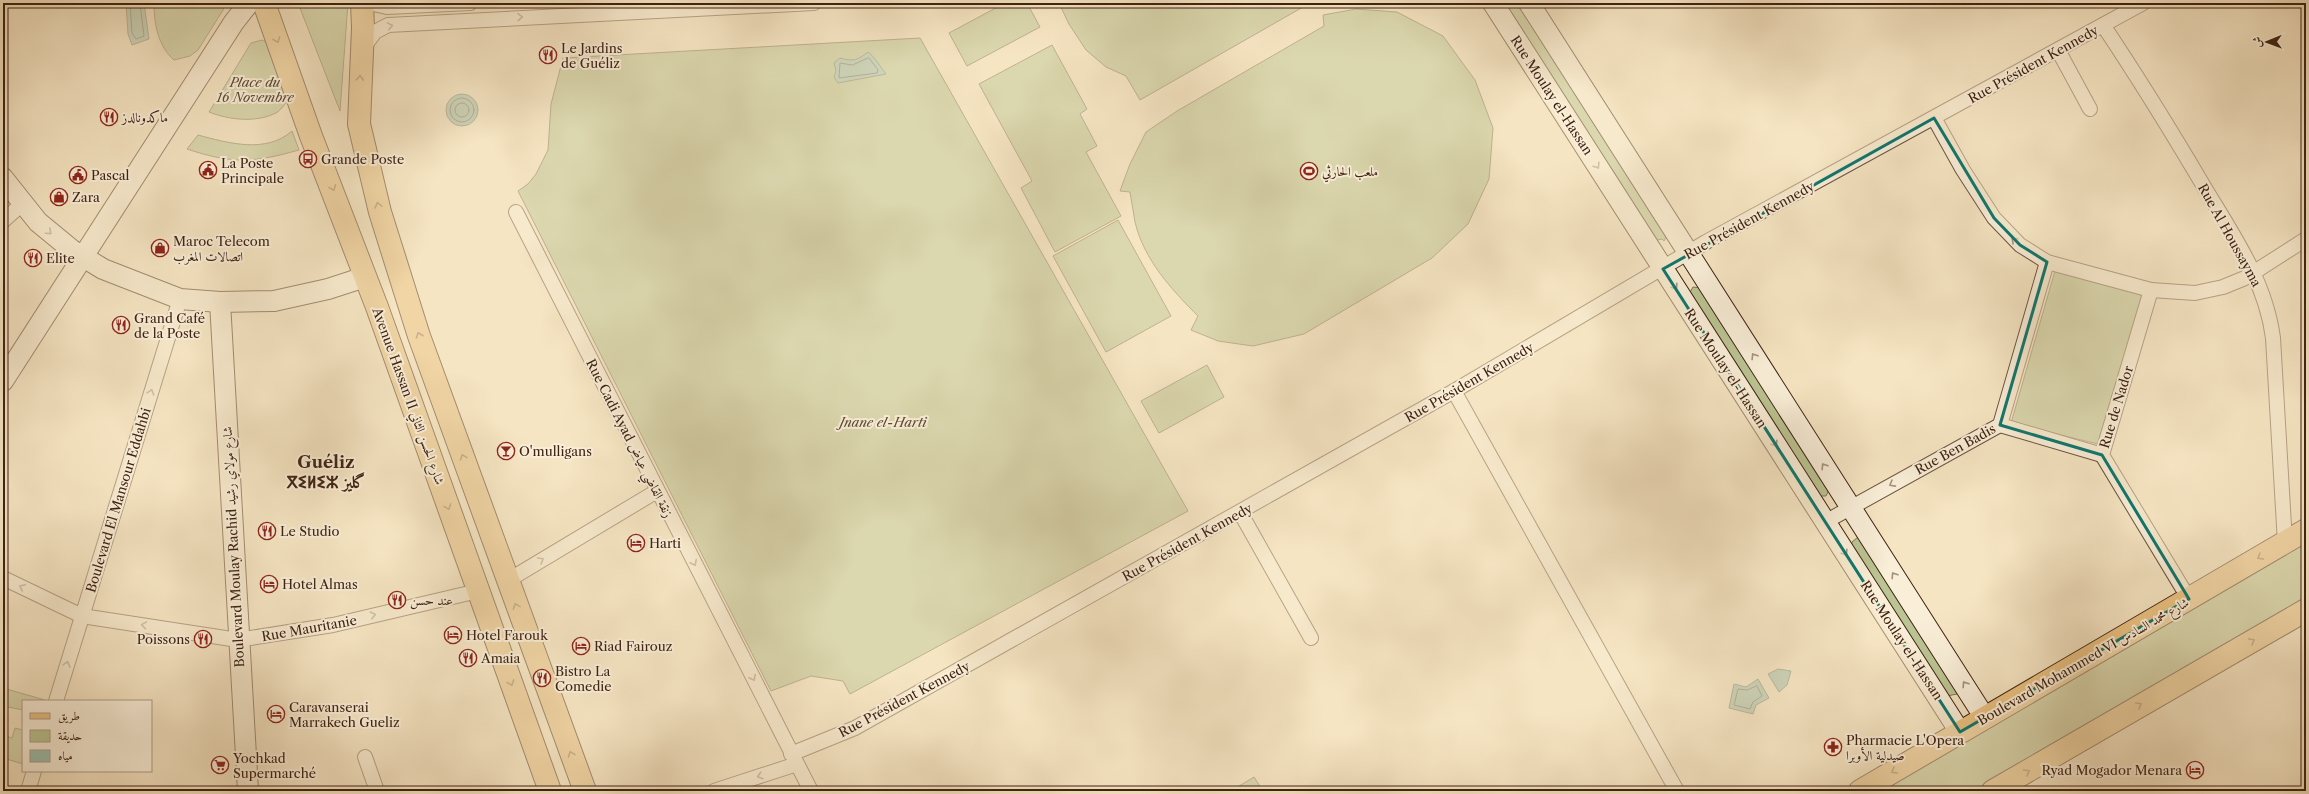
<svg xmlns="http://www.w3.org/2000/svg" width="2309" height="794" font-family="'Libre Caslon Text',Amiri,'Noto Sans Tifinagh',serif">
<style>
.green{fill:#bbc594;stroke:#7d7452}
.water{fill:#9dc0af;stroke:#778170}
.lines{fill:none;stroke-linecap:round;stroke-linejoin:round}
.shore{stroke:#6e7160;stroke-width:1}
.street-casing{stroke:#6d533e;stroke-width:16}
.secondary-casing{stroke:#3f2211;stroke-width:22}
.primary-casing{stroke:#3f2211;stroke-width:24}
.street{stroke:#f9eed8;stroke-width:14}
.secondary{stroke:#f9eed8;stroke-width:20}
.primary{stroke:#ebc282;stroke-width:22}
.oneway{stroke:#a5927e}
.oneway2{stroke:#95724a}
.marked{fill:none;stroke:#0f766e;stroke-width:3;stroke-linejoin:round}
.labels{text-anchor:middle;stroke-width:4;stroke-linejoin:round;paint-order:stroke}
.poi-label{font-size:13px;fill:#3f2211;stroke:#f9eed8;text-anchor:start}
.street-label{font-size:13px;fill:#3f2211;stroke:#f9eed8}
.park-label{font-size:13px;font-style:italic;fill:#5e4b32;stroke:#f9eed8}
.district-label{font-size:17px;font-weight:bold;fill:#3f2211;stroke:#f9eed8}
</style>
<rect width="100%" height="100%" fill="#f6e5c3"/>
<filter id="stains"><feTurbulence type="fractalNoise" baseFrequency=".005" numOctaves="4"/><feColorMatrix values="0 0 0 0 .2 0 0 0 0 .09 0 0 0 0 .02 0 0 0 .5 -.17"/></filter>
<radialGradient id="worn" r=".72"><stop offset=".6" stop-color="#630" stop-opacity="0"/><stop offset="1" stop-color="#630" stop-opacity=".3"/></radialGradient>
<!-- green -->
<g class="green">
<path d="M154,3H225L223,10L198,50L190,56L174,60C158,46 154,24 154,3Z"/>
<path d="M298,3H348L340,111Z"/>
<path d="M1005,3H1027L1040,27L967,66L949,33Z"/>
<path d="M1059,3H1310L1140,100L1126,76L1106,67L1086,50L1069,24Z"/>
<path d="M1501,3H1522L1669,231L1664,241L1662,239L1653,241Z"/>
<path d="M1356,9L1397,12L1443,36L1475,80L1493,128L1489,179L1468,224L1432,258L1304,334L1253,346L1218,341L1191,330L1198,316C1172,290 1144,260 1135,222C1133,212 1132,202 1130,192L1120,191L1130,164L1146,132L1177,111L1324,26L1323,15Z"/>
<path d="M920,38L1188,511L850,694L843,681L811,676L771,691L518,191L528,184L536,174L548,150L551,104L563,58Z"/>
<path d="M262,40L268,43L287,102C284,105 280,111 276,113C256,123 229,120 209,112L251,43Z"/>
<path d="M1052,45L1087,109L1080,114L1097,146L1086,152L1121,216L1055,252L1021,188L1032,181L979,84Z"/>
<path d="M292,131L299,150C253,163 232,164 187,149L198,135C228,143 266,154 292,131Z"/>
<path d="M1118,220L1171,316L1106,352L1053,256Z"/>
<path d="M2055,271L2144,291L2098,444L2011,423Z"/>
<path d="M1693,287L1702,288L1830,488L1826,496H1816L1689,294Z"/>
<path d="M1207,365L1224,397L1159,433L1141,401Z"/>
<path d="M1858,537L1960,690L1957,694L1947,696L1851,546L1852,542Z"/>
<path d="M2306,541V603L1984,791H1876Z"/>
<path d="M3,688L45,700L23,701V710L3,706Z"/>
<path d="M15,728L23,730V764L3,758V735L12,738Z"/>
<path d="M1254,777L1263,791H1231Z"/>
</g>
<!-- water -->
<g class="water">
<path d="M126,3H144L149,39L132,45L128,34Z"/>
<path d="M868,52C876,58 880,67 886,74L838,83L834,77L836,71L834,63L840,58C853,62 858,60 868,52Z"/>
<circle cx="462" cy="110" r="16"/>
<path d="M1778,669L1791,671L1787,685L1779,692L1768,674Z"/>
<path d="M1758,679L1769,698L1756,705L1753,714L1729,708L1734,684L1746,687Z"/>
</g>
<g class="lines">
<!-- shore -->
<g class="shore">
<path d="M130,3L132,33L136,39L144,36L140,3"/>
<path d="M869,58L878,70L877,73L839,78L840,63L852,65Z"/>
<circle cx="462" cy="110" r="12"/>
<circle cx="462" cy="110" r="7"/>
<path d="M1757,686L1762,696L1753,702L1750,709L1734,705L1738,689L1747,690Z"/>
</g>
<defs>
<g id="street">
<path d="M369,3L387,7L470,3"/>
<path d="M2103,25C2139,79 2173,134 2206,190C2234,236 2266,283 2273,338L2285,543"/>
<path d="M363,48L375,32L388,25L814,3"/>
<path d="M2058,50L2090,109"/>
<path d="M1934,118L1963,170L1994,218L2020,245L2047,262L2151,290L2195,293L2223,287L2245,278L2306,239"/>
<path d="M516,212L811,791"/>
<path d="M3,221L22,204"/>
<path d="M2151,290L2102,455L2189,599"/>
<path d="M1454,391L1677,791"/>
<path d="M2000,425L2102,455"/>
<path d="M1240,512L1311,638"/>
<path d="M1825,522L2000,425L2047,262"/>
<path d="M3,578L82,616L238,640L333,625L478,591"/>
<path d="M507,581L657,491"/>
<path d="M56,701L180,299"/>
<path d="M791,754L855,728L1454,391L1706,242L2143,3"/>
<path d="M365,757L377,791"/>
<path d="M28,791L34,771"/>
<path d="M714,791L797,764"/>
</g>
<g id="secondary">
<path d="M1493,3L1960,732"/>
<path d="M1529,3L1985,718"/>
<path d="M3,178L38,222L72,250L103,269L180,299L220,302L274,301L328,289L365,277"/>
<path d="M220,302L248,791"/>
<path d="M3,381L234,22L249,3"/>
</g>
<g id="primary">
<path d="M264,3L311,136L377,307L550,791"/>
<path d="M362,3L363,28L359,124L380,212L419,336L585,791"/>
<path d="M1860,791L2306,530"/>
<path d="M1993,791L2306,610"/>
</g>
</defs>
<!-- street casing -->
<use href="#street" class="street-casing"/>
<!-- secondary casing -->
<use href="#secondary" class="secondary-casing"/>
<!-- primary casing -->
<use href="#primary" class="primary-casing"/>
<!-- street -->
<use href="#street" class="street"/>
<!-- secondary -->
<use href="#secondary" class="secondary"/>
<!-- primary -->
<use href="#primary" class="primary"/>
</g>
<!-- one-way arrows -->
<defs><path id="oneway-chevron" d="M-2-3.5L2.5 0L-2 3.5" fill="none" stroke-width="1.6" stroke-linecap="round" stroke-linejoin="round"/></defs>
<g class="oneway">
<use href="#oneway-chevron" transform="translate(520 17) rotate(-2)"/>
<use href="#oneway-chevron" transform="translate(390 26) rotate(-10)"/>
<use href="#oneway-chevron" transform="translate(1597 166) rotate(57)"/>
<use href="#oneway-chevron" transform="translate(49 232) rotate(42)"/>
<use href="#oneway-chevron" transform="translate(2014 240) rotate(-137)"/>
<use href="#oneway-chevron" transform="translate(1675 287) rotate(57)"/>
<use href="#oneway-chevron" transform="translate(1754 356) rotate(-122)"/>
<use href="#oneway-chevron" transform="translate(151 392) rotate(-73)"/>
<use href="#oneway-chevron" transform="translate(1775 444) rotate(57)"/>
<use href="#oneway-chevron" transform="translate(1824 466) rotate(-123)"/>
<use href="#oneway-chevron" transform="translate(1892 484) rotate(151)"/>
<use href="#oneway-chevron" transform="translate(1845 553) rotate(57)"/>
<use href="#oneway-chevron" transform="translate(541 560) rotate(-31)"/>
<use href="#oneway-chevron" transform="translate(694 563) rotate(63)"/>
<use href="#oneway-chevron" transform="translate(1894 575) rotate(-123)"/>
<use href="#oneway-chevron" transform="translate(22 587) rotate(-155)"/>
<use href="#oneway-chevron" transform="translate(373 615) rotate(-13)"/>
<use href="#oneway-chevron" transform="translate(144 625) rotate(-171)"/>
<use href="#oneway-chevron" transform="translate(67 664) rotate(-73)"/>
<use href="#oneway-chevron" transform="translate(753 678) rotate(63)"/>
<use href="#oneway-chevron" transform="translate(1965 684) rotate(-123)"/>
<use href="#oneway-chevron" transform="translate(760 776) rotate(162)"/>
</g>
<g class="oneway2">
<use href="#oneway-chevron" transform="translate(277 40) rotate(70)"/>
<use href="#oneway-chevron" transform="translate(360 78) rotate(-87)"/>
<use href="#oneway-chevron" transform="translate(333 188) rotate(68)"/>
<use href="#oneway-chevron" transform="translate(378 205) rotate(-105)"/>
<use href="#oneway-chevron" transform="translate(419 335) rotate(-109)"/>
<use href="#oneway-chevron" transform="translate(463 457) rotate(-110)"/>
<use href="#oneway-chevron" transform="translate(448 507) rotate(70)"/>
<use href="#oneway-chevron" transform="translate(2260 557) rotate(150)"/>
<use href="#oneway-chevron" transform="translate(516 606) rotate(-110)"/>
<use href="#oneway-chevron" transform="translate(2252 641) rotate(-30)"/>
<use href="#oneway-chevron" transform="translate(511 683) rotate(70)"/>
<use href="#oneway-chevron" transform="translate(2139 705) rotate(-30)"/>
<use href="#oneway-chevron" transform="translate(571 754) rotate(-110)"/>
<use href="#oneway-chevron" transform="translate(1894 771) rotate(150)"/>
<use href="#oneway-chevron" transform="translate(2027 772) rotate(-30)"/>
</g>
<!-- marked area -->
<path d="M0 0H2309V794H0ZM1934,118L1994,218L2020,245L2047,262L2000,425L2102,455L2189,599L1960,732L1663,269Z" fill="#f6e5c3" fill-opacity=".55" fill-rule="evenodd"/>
<path class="marked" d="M1934,118L1994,218L2020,245L2047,262L2000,425L2102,455L2189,599L1960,732L1663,269Z"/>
<!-- icons -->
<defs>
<symbol id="restaurant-ring" viewBox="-11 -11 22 22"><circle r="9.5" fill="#f9eed8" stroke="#8f2418" stroke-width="1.5"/><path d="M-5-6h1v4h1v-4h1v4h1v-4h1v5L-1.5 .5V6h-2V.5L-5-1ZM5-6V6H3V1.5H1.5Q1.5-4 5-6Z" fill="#8f2418"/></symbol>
<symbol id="bus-ring" viewBox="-11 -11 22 22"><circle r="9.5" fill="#f9eed8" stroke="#8f2418" stroke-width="1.5"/><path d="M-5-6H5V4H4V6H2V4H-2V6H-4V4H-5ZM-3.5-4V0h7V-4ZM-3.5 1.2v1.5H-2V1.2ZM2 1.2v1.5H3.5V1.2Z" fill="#8f2418"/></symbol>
<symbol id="civic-ring" viewBox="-11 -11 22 22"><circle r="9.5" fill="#f9eed8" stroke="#8f2418" stroke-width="1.5"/><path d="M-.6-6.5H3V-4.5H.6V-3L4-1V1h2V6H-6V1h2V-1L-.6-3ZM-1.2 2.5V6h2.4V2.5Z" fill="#8f2418"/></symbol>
<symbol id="stadium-ring" viewBox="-11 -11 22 22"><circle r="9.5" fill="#f9eed8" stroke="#8f2418" stroke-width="1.5"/><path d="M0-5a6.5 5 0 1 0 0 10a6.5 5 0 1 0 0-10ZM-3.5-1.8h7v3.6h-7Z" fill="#8f2418"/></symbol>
<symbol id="shop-ring" viewBox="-11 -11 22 22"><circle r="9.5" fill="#f9eed8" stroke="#8f2418" stroke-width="1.5"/><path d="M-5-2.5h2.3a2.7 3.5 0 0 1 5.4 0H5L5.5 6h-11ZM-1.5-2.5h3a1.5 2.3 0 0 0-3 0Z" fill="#8f2418"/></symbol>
<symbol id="bar-ring" viewBox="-11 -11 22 22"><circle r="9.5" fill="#f9eed8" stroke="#8f2418" stroke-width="1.5"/><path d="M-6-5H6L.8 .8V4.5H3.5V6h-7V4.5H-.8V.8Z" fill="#8f2418"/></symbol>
<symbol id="hotel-ring" viewBox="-11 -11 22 22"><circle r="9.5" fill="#f9eed8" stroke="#8f2418" stroke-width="1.5"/><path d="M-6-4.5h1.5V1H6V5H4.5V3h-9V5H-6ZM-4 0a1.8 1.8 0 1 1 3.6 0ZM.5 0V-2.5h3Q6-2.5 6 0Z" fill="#8f2418"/></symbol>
<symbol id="pharmacy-ring" viewBox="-11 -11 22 22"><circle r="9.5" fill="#f9eed8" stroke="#8f2418" stroke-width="1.5"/><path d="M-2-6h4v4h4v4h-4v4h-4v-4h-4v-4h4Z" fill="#8f2418"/></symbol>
<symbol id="supermarket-ring" viewBox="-11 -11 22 22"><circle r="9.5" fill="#f9eed8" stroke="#8f2418" stroke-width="1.5"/><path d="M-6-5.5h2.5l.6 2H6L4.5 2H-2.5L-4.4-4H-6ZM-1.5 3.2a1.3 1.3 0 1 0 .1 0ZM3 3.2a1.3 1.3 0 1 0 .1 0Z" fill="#8f2418"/></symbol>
</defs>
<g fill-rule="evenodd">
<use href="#restaurant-ring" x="538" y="45" width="20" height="20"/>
<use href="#restaurant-ring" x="99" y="107" width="20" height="20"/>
<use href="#bus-ring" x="298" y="149" width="20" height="20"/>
<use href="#civic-ring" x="198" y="160" width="20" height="20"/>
<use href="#stadium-ring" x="1299" y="161" width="20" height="20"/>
<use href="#civic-ring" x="68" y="165" width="20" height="20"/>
<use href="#shop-ring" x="49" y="187" width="20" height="20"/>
<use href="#shop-ring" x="150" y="238" width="20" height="20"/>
<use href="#restaurant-ring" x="23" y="248" width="20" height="20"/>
<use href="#restaurant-ring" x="111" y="315" width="20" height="20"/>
<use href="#bar-ring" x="496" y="441" width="20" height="20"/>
<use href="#restaurant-ring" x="257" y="521" width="20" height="20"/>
<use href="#hotel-ring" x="626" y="533" width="20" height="20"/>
<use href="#hotel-ring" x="259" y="574" width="20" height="20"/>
<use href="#restaurant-ring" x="387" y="590" width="20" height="20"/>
<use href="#hotel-ring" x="443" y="625" width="20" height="20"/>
<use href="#restaurant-ring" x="193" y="629" width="20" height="20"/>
<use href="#hotel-ring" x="571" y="636" width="20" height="20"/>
<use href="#restaurant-ring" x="458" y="648" width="20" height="20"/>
<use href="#restaurant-ring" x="532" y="668" width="20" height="20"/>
<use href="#hotel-ring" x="266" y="704" width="20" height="20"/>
<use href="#pharmacy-ring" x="1823" y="737" width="20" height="20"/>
<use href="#supermarket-ring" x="210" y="755" width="20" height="20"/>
<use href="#hotel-ring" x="2185" y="760" width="20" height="20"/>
</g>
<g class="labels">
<!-- poi labels -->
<g class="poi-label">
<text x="561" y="53">Le Jardins<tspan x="561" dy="15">de Guéliz</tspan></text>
<text x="122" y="122">ماكدونالدز</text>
<text x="321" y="164">Grande Poste</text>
<text x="221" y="168">La Poste<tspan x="221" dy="15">Principale</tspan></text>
<text x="1322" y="176">ملعب الحارثي</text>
<text x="91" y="180">Pascal</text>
<text x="72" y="202">Zara</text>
<text x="173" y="246">Maroc Telecom<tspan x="173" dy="15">اتصالات المغرب</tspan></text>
<text x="46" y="263">Elite</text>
<text x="134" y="323">Grand Café<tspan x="134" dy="15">de la Poste</tspan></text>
<text x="519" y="456">O'mulligans</text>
<text x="280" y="536">Le Studio</text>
<text x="649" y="548">Harti</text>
<text x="282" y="589">Hotel Almas</text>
<text x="410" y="605">عند حسن</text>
<text x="466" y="640">Hotel Farouk</text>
<text x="190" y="644" text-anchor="end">Poissons</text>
<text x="594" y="651">Riad Fairouz</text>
<text x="481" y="663">Amaia</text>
<text x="555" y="676">Bistro La<tspan x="555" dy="15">Comedie</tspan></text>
<text x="289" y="712">Caravanserai<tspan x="289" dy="15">Marrakech Gueliz</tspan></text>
<text x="1846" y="745">Pharmacie L'Opera<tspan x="1846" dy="15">صيدلية الأوبرا</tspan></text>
<text x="233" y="763">Yochkad<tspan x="233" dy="15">Supermarché</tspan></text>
<text x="2182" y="775" text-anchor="end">Ryad Mogador Menara</text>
</g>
<!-- street labels -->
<g class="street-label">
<text transform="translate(2033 64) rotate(-29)" y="5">Rue Président Kennedy</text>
<text transform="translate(1552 95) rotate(57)" y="5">Rue Moulay el-Hassan</text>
<text transform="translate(1749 220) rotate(-29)" y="5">Rue Président Kennedy</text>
<text transform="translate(2230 235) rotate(61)" y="5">Rue Al Houssayma</text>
<text transform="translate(1726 368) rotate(57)" y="5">Rue Moulay el-Hassan</text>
<text transform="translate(1469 382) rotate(-30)" y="5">Rue Président Kennedy</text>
<text transform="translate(409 396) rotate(70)" y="5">Avenue Hassan II شارع الحسن الثاني</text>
<text transform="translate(2116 407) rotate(-73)" y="5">Rue de Nador</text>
<text transform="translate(630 438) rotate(63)" y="5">Rue Cadi Ayad زنقة القاضي عياض</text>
<text transform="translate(1955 449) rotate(-29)" y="5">Rue Ben Badis</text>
<text transform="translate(118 500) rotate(-73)" y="5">Boulevard El Mansour Eddahbi</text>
<text transform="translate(1187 542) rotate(-29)" y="5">Rue Président Kennedy</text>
<text transform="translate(233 547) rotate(-93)" y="5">Boulevard Moulay Rachid شارع مولاي رشيد</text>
<text transform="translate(309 628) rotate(-10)" y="5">Rue Mauritanie</text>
<text transform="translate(1902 640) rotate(57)" y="5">Rue Moulay el-Hassan</text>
<text transform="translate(2083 661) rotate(-30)" y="5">Boulevard Mohammed VI شارع محمد السادس</text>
<text transform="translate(904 699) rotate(-28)" y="5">Rue Président Kennedy</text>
</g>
<!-- park labels -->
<g class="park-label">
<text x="255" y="87">Place du<tspan x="255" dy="15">16 Novembre</tspan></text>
<text x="883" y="427">Jnane el-Harti</text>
</g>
<!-- district labels -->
<g class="district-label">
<text x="326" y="468">Guéliz<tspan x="326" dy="20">ⴳⵉⵍⵉⵣ گليز</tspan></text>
</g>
</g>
<!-- margin -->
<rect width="2309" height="794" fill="none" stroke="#f6e5c3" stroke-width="16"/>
<rect x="4" y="4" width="2301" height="786" fill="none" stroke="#3f2211" stroke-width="2"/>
<rect x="8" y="8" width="2293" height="778" fill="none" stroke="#3f2211"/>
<!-- legend -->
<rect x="22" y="700" width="130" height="72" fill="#f9eed8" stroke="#af9c88"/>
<rect x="30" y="713" width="20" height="6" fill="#ebc282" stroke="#af9c88"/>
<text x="58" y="720" font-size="12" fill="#3f2211">طريق</text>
<rect x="30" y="730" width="20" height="12" fill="#bbc594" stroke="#af9c88"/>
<text x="58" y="740" font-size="12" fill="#3f2211">حديقة</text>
<rect x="30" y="750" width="20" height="12" fill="#9dc0af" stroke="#af9c88"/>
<text x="58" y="760" font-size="12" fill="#3f2211">مياه</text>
<!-- north arrow -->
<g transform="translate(2267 42) rotate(269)" stroke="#f9eed8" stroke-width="3" paint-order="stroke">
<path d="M0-3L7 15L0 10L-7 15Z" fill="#3f2211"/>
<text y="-6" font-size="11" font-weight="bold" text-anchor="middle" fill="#3f2211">ش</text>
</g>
<rect width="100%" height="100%" filter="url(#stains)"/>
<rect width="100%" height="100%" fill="url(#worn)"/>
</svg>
